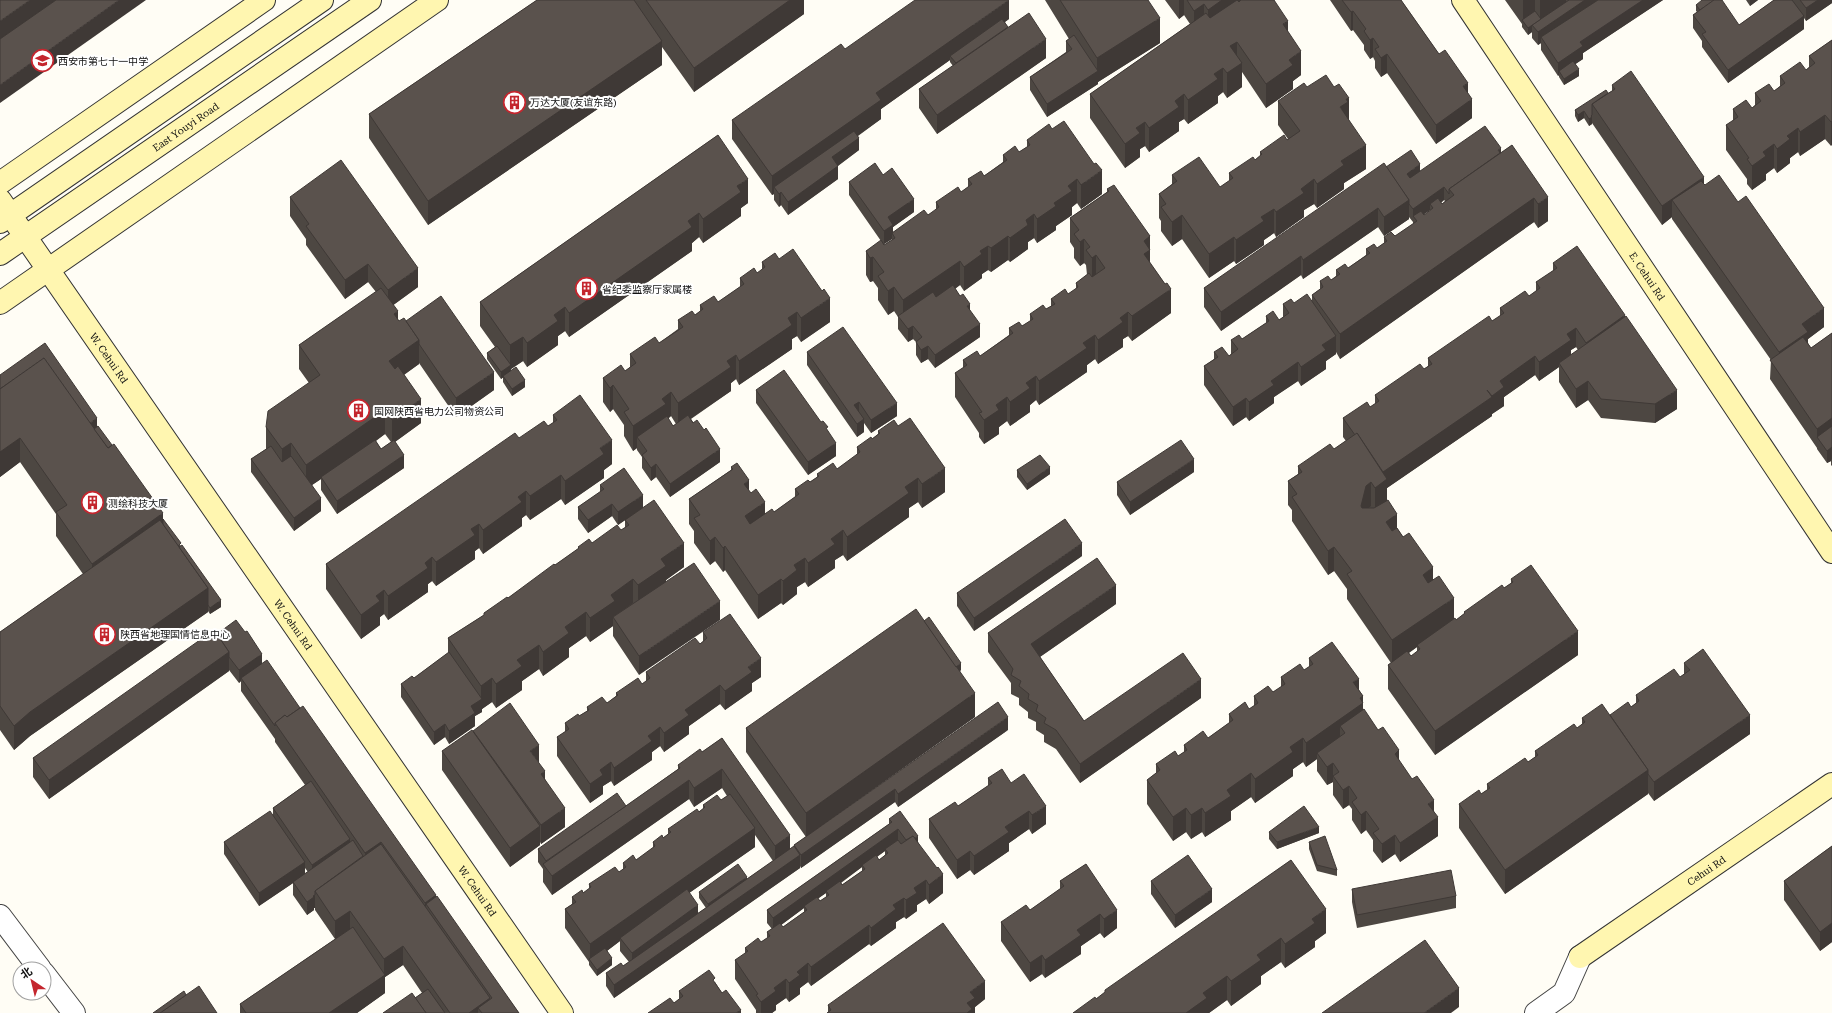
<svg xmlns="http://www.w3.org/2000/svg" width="1832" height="1013" font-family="'Roboto Serif','Noto Sans SC',serif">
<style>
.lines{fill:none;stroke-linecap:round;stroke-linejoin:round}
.street-casing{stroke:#444;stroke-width:24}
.secondary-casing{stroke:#333;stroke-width:24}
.street{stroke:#fff;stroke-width:22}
.secondary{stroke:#fff6b0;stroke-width:22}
.wall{fill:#4d4742;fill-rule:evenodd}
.shaded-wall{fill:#3f3936}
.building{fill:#5a524d;stroke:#3f3936}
.labels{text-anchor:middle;stroke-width:4;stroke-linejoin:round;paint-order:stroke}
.poi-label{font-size:10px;fill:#111;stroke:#fff;text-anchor:start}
.street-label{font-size:10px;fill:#111;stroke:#fff}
</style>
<rect width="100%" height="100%" fill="#fffdf5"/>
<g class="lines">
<defs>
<g id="street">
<path d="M0,916L40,969"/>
<path d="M44,974L74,1013"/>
<path d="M1536,1013L1564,993L1580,957"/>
</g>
<g id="secondary">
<path id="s1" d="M1463,0L1832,552"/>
<path d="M0,183L264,0"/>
<path id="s2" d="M0,200L562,1013"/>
<path d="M0,222L322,0"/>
<path id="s3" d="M0,254L370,0"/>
<path d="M0,303L437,0"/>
<path id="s4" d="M1580,957L1832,784"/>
</g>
</defs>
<!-- street casing -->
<use href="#street" class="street-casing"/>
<!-- secondary casing -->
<use href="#secondary" class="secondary-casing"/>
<!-- street -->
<use href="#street" class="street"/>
<!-- secondary -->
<use href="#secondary" class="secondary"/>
</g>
<!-- wall -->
<g class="wall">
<path d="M537,0H804V14L694,92L662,47V65L428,225L369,138V114Z"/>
<path d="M1045,0H1148L1160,43L1098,82V84L1047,117L1030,90V77L1066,52V41L1069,39Z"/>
<path d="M1165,0H1274L1288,32L1301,75L1293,81V89L1266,108L1242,72V87L1227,98L1223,92L1218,96V103L1188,124L1184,119L1179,122V131L1149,152L1145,146L1140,149V157L1125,168L1090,118V94L1190,24L1184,15L1179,19Z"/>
<path d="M1330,0H1401L1439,54L1468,93L1472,118L1436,144L1387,73L1381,77L1375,68V61L1373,57L1370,59L1364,50V45L1353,30L1351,31Z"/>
<path d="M1505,0H1663L1583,53V59L1575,64L1579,76L1564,85L1559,77V75L1558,76L1541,50V43L1538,45L1532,38V32L1528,35L1522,27V24Z"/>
<path d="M1746,0H1758L1750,6Z"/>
<path d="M1774,0H1832V3L1806,21L1804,18V29L1728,83L1702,47V41L1693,28V15L1697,12L1696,11V5L1739,25Z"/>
<path d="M1009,19L1005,22L1008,28L1046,58L937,134L919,108V89L953,66L950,62V60L881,109V119L858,136L859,150L838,166V179L788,215L781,205L779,207L774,200V194L772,195L732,139V120L845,49Z"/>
<path d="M1832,40L1831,146L1825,139L1800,156L1798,152L1790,158V163L1777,173L1774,168L1766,174V180L1752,190L1747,184V179L1726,150V125L1733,121V109L1752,108L1755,105V93L1774,91L1780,86V76L1806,70L1809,67V56Z"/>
<path d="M1612,85L1704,184L1824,327L1808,339V343L1811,348L1832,333V466L1831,465V461L1827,463L1817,449V448L1770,379L1771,360L1672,219V217L1662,225L1592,123V121V124L1589,126L1584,118L1578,122L1575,116V110L1608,93L1612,91Z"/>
<path d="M1307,87L1349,120L1366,169L1344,183V189L1317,208L1314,204L1304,210V217L1276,237L1274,233L1264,240V245L1236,264L1234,261L1209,278L1182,239L1172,246L1161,231V221L1159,218V194L1172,184V175L1220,187L1229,181V173L1255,160L1260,156V152L1288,139L1278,125V101Z"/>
<path d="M718,135L748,203L741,208V216L703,243L699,237L692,243V251L569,337L565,331L558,336V345L527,367L523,361L511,369V370L525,387L512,396L503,382V377L501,379L487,359V353L495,347L480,326V302Z"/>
<path d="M1027,140L1102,194L1081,209L1077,203L1072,207V215L1056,226V230L1037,243L1034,238L1028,242V249L1010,262L1008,260L991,272L988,270L982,274V278L964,291L960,285L955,289L970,310L980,337L935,368L928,359L921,363L916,355V342L913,339L908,342L898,329V317L894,311L888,315L878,300V288L873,281L870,282L866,275V251L881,241L849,195V182L883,175L914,212L893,227V232L928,215L936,210V202L961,192L968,187V179L984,176L1003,162V155L1019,152L1027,147ZM892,239V240L884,245V244Z"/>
<path d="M1512,145L1548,221L1538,228L1534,222L1340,359L1336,352V354L1326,361V369L1301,386L1298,381L1274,397V403L1249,421L1246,417L1233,426L1204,385V366L1214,359V352L1229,356L1231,354V340L1242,339L1266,323V316L1279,320L1283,317V304L1312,302V295L1320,289V281L1331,280L1336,276V270L1348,268L1366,255V249L1377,248L1384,243V237L1395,236L1413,224V221V222L1409,217V219L1384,236L1378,227L1303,279L1301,275L1221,331L1204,307V288L1386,167L1420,171L1501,153ZM1444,200L1445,201L1442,204L1441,203ZM1430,210V211L1424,215V214Z"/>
<path d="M1107,189L1150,236V263L1165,284L1171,313L1132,341L1128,336L1123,339V347L1098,364L1095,359L1087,365V372L1039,405L1036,400L1030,405V412L1010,426L1007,421L999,427V434L984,444L979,437V433L955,397V373L963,368V360L980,356L1009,335V328L1022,326L1030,321V314L1046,309L1051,306V299L1068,294L1076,289V283L1087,275L1086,265L1084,263L1080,266L1074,258V248L1070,242V218L1107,192Z"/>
<path d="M290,197L418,287L393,305L398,320L399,321H406L494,390L456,417L419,363V364L404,375L421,423L395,442L404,468L337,514L321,490V479L312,485L321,511L294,531L251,472V459L266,449V427L309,383L299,369V345L376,292L368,282L345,299L306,245V239L290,216ZM385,434L391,442L381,449L376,441Z"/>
<path d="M779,259L830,322L801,342L797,336L792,339V349L739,385L736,379L731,383V391L691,419L720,462L670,497L656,477L651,481L642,468V457L637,450V448L633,451L624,436V425L613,409L610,412L603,402V378L625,371L630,367V354L659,343L678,329V320L695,315L700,311V305L718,302L740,287V278L757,273L762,270V262ZM671,416L676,424L673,426L668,419Z"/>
<path d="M1553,263L1625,318L1677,409L1655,423L1601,418L1588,400L1576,408L1559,382V367L1539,381L1535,375L1504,397V406L1492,414V416L1387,488V501L1397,528L1433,580L1454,619L1456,620L1464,614V612L1504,588L1511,583V579L1578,655L1435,755L1388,689V665L1391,663L1347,599V589L1334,571L1328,575L1292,521V510L1288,505V481L1298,474V466L1334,449L1346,441L1343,437V418L1370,407L1375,404V395L1424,369L1428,366V358L1492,321L1500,316V308L1529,296L1536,291V282L1553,271ZM1576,347L1578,350L1571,355V350ZM1417,647V652L1411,656L1409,653Z"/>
<path d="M807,352L897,416L871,433L864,423V432L857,437L807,365Z"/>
<path d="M0,375L97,426L163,519L221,607L210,614L208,611V612L30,736L14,750L0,730V632L83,574L56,536V514L20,462L0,477Z"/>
<path d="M756,390L828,431L836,456L808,475L756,403Z"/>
<path d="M553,415L612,464L604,470V478L565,505L561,499L530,520L526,515L522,518V526L483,554L479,548L475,551V559L436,586L432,581L428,584V592L388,620L384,614L380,617V625L361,639L326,589V564L519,438L548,426L553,423Z"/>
<path d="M878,431L945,492L922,508L918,502L909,508V517L847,561L843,555L835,560V568L808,587L805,582L797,587V594L783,605L781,603L758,619L725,570L723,572L715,561L710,565L694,543V531L689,524V499L731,470V467L749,491L765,514L774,512L795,497V489L810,482L817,477V474L837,469L857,455V447L872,439L878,434Z"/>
<path d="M1017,470L1050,474L1027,490L1017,477Z"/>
<path d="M1194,472L1130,515L1117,495V482Z"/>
<path d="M600,485L643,507L684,567L666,580L639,675L613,636V626L590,642L586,636L569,648V657L543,676L539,669L522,681V690L496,708L492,702L482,709V712L475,716V726L449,744L445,737L434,745L401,697V684L414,678L448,653V638L484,615V613L508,598L578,549V547L592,543L621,530L625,528V520L618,525L612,516L588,533L578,519V507L600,492Z"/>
<path d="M1082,556L974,631L957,606V593Z"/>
<path d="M1116,604L1040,657L1084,721L1201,698L1080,783L1056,749L1044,742V735L1036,730V722L1028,718V712L1019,705V698L1011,694V683L988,652V633Z"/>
<path d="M924,621L961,670L960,671L975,717L817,829L1008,730L898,807L895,802L801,868L800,866V868L614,998L606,986V973L623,966L629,962L620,951V941L607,951L612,965L597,976L589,965V962L565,928V909L572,904V897L583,893L589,889V884L619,872L623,869V863L636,860L653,848V842L663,838L668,834V829L703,809V805L721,800L727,796L722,788L694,807L689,799L552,895L543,882V869L538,862V849L626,806L678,769V765L702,752L722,738L790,849L794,847V845L806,837L746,752V728ZM755,835L773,861L747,879L699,892V898L706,908L698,913L689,893L755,847Z"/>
<path d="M245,632L262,664L300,708L519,1013H383L415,998L422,993L403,965L385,977V993L357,1013H240V1004L335,939L315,910V908H314V910L307,915L293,895V883L259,906L224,854V842L273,815V808L305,785L275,742V739L241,691V681L239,683L229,670V671L49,799L33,777V758L217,634ZM305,868L308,872L305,874Z"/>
<path d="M703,632L761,677L752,683V691L725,710L720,704L689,726V734L664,752L660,746L652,752V760L614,786L611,781L603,786V794L590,803L557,756V737L565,732V723L579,716L587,711V707L607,703L616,696V693L642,684L646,681V672L700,644L703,642Z"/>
<path d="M1309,658L1359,690L1363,696V709L1399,761L1434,811L1438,836L1400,862L1395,854L1382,863L1373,851V840L1366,830L1361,834L1352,820V809L1349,805L1343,809L1333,795V782L1327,785L1317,771V759L1306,767L1303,762L1293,769V776L1255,803L1251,797L1231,811V820L1205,837L1202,832L1191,839L1186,832L1173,841L1147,804V780L1156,773V764L1178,756L1184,752V745L1208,738L1229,723V714L1249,709L1254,706V696L1273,692L1281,687V677L1304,670L1309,667Z"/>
<path d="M1684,663L1750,734L1654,801L1648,793V794L1505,894L1459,828V804L1481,794L1487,790V784L1528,762L1535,757V751L1577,728L1582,724V718L1610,715L1631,707L1636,703V695L1680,677L1684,674Z"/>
<path d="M473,731L539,764L545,779L565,827L541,844L540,842V845L510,867L442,770V751L473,732Z"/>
<path d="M988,778L1011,783L1046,824L1032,834L1029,829L1009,843V851L974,875L970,870L957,879L929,838V819L958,806L988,786Z"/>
<path d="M889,819L918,842L943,893L929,904L926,899L917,905V911L906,919L904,917L896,922V928L871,946L869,944L811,986L808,982L800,988V994L789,1002L786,998L776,1005V1010L772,1013H756V1010L735,979V960L745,954V948L761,942L767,938V932L772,929L767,923V910L889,824ZM885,851V855L879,860L877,857ZM862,867V871L842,885L841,883ZM826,893V897L820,901L818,898ZM804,908V912L783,927L781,925Z"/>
<path d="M1269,832L1319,833L1277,849L1269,839Z"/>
<path d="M1309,842L1337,870V876L1317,871L1309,849Z"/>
<path d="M1832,846V942L1820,951L1784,900V881Z"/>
<path d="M1291,860L1326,933L1315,941V947L1285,968L1281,962L1261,976V984L1231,1006L1227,1000L1209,1013H1073L1096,999Z"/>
<path d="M1086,864L1117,928L1104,938L1100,933L1081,946V954L1045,978L1042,974L1030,982L1001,941V922L1030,910L1060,889V881Z"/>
<path d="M1151,881L1212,902L1175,928L1151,894Z"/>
<path d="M1352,889L1456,896V908L1357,928L1352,902Z"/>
<path d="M715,982L722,993L741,1013L674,1003L679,999V991Z"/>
<path d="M985,999L975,1007V1013H828V1005Z"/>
</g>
<!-- shaded-wall -->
<g class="shaded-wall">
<path d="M30,0H64L0,45V21Z"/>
<path d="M119,0H146L0,103V85Z"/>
<path d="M790,0H804V14L694,92V68Z"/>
<path d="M1009,0V19L952,59L950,56V60L881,109V119L778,192L774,187V194L772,195V176L876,93Z"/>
<path d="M1179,0H1184V15L1179,19Z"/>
<path d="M1222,0H1249L1208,28V10Z"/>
<path d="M1523,0H1535V16L1523,20Z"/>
<path d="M1540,0H1566V6L1540,20Z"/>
<path d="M1585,0H1604L1541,37V43L1538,45V32Z"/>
<path d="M1643,0H1663L1583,53V59L1561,74L1559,71V75L1558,76V63L1580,42Z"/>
<path d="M1750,0H1758L1750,6Z"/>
<path d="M1818,0H1832V3L1806,21V8Z"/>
<path d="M1204,4V23L1194,30V11Z"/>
<path d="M1353,11V30L1351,31V12Z"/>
<path d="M1804,16V29L1728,83V70Z"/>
<path d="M1160,18V43L1098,82V84L1047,117V104L1097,71V58Z"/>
<path d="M1288,21V45L1283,24Z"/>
<path d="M1532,25V32L1528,35V28Z"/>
<path d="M1373,38V57L1370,59V40Z"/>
<path d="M1046,39V58L937,134V115Z"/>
<path d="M662,41V65L428,225V201Z"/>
<path d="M1237,42V66L1230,46Z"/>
<path d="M1301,51V75L1293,81V89L1266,108V84L1289,60Z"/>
<path d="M1387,54V73L1381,77V58Z"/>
<path d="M1242,63V87L1227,98V73Z"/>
<path d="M1223,68V92L1218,96V103L1188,124V100L1214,74Z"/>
<path d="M1579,69V76L1564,85V79Z"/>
<path d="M1468,83V102L1463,86Z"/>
<path d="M1184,94V119L1179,122V131L1149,152V128L1175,101Z"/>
<path d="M1349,98V122L1340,107L1346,99Z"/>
<path d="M1472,99V118L1436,144V125Z"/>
<path d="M1584,111V118L1578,122V115Z"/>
<path d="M1592,115V124L1589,126V119L1591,116Z"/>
<path d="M1825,115V139L1800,156V132Z"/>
<path d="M1832,121V145L1831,146V122Z"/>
<path d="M1145,122V146L1140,149V157L1125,168V144L1136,128Z"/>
<path d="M1798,128V152L1790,158V163L1777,173V149L1787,136Z"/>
<path d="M859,138V150L832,170V157Z"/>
<path d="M1774,144V168L1766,174V180L1752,190V166L1763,152Z"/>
<path d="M1366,145V169L1344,183V189L1317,208V184L1341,161Z"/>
<path d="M1501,148V156L1498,150Z"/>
<path d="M1420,164V177L1407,186V174Z"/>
<path d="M838,166V179L788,215V202Z"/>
<path d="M1102,170V194L1081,209V185Z"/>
<path d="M1704,177V196L1672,200V217L1662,225V206Z"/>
<path d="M748,179V203L741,208V216L703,243V219L737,186Z"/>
<path d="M1077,179V203L1072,207V215L1056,226V230L1037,243V219L1054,203L1068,186Z"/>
<path d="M1314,179V204L1304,210V217L1276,237V212L1301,189Z"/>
<path d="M1444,187V200L1433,208L1430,204V210L1416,220L1413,216V222V209Z"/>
<path d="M781,192V205L779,207V194Z"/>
<path d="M1548,197V221L1538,228V204Z"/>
<path d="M1534,198V222L1340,359V334Z"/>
<path d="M914,199V212L893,227V235L892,233V239L884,244V231L888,217Z"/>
<path d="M1409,200V219L1384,236V217Z"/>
<path d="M1378,208V227L1303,279V260Z"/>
<path d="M1274,209V233L1264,240V245L1236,264V240L1261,217Z"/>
<path d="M699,213V237L692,243V251L569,337V313L688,221Z"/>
<path d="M1034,214V238L1028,242V249L1010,262V238L1026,220Z"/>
<path d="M1182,215V239L1172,246V222Z"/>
<path d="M1008,236V260L991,272V248Z"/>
<path d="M1150,236V274L1144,278V241Z"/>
<path d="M1234,237V261L1209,278V254Z"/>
<path d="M1084,239V263L1080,266V242Z"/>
<path d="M988,246V270L982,274V278L964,291V267L980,251Z"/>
<path d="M1096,255V279L1092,282V258Z"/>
<path d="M1301,256V275L1221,331V312Z"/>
<path d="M873,257V281L870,282V258Z"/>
<path d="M960,261V285L904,324L903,323V300Z"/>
<path d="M368,264V282L345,299V280Z"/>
<path d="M418,268V287L388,309V290Z"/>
<path d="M894,287V311L888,315V291Z"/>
<path d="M1171,289V313L1132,341V316Z"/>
<path d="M830,298V322L801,342V318Z"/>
<path d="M970,304V317L967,306Z"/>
<path d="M565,307V331L558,336V345L527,367V343L554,315Z"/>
<path d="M1824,308V327L1808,339V351L1779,371V352L1802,324Z"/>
<path d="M398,311V335L394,314Z"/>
<path d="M797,312V336L792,339V349L739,385V361L788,318Z"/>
<path d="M1128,312V336L1123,339V347L1098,364V340L1120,318Z"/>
<path d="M1625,315V334L1586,361V343Z"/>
<path d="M980,324V337L935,368V355Z"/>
<path d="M913,326V339L908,342V329Z"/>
<path d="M1576,328V347L1571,350V359L1559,363V367L1539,381V362L1567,334Z"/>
<path d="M1095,335V359L1087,365V372L1039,405V381L1083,343Z"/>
<path d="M1336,336V354L1326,361V369L1301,386V367L1322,345Z"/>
<path d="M523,337V361L511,369V372L501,379V372L510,365V345Z"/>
<path d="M419,340V364L389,385V361Z"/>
<path d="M928,346V359L921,363V350Z"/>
<path d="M736,355V379L731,383V391L678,427V403L727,361Z"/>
<path d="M1535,356V375L1504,397V406L1492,414V396L1500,381Z"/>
<path d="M1298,362V381L1274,397V403L1249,421V402L1271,381Z"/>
<path d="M494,372V390L456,417V398Z"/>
<path d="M1036,376V400L1030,405V412L1010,426V402L1026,383Z"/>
<path d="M525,380V387L512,396V389Z"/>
<path d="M1588,381V400L1576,408V389Z"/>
<path d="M613,385V409L610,412V388Z"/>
<path d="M1677,390V409L1655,423V404Z"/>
<path d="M671,392V416L637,437V448L633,451V426L662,399Z"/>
<path d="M1007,397V421L999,427V434L984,444V420L996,405Z"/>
<path d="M1492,397V416L1387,488V503L1375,512V488L1381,473Z"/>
<path d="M1246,398V417L1233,426V407Z"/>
<path d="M421,399V423L392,444V420Z"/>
<path d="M859,402V415L854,405Z"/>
<path d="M897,403V416L871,433V420Z"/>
<path d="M385,410V434L322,478L321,477V479L306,489V465Z"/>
<path d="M97,418V431L86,426Z"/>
<path d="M1832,418V437H1817V448V429Z"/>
<path d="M864,419V432L857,437V424Z"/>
<path d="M20,438V462L0,477V452Z"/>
<path d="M612,440V464L604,470V478L565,505V481L600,448Z"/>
<path d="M291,443V467L282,473V449Z"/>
<path d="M836,443V456L808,475V462Z"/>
<path d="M1832,447V460L1831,459V461L1827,463V451Z"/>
<path d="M720,449V462L670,497V484Z"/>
<path d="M404,455V468L337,514V501Z"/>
<path d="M1194,459V472L1130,515V502Z"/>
<path d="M656,464V477L651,481V468Z"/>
<path d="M1050,467V474L1027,490V484Z"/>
<path d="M945,468V492L922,508V484Z"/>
<path d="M561,475V499L530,520V496Z"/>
<path d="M918,478V502L909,508V517L847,561V537L905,487Z"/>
<path d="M749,480V504L744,484Z"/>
<path d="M1371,482V506L1366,510L1361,530V506L1366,486Z"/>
<path d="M526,491V515L522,518V526L483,554V530L518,497Z"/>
<path d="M643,495V508L618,525V512Z"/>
<path d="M321,498V511L294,531V518Z"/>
<path d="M765,502V526L745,540V516Z"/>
<path d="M612,504V516L588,533V520Z"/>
<path d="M163,513V538L92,588V564Z"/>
<path d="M1397,514V538L1386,522Z"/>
<path d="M479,524V548L475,551V559L436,586V562L471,529Z"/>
<path d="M843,530V555L835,560V568L808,587V563L831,539Z"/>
<path d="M715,537V561L710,565V541Z"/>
<path d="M684,543V567L666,580V590L638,609V585L661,559Z"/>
<path d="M1082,543V556L974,631V618Z"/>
<path d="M725,546V570L723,572V548Z"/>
<path d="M1334,547V571L1328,575V551Z"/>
<path d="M432,557V581L428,584V592L388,620V596L425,563Z"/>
<path d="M805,558V582L797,587V594L783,605V581L794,565Z"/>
<path d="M1433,567V591L1423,575Z"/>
<path d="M633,579V603L613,617V626L590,642V618L611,595Z"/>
<path d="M781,579V603L758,619V595Z"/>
<path d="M1116,585V604L1031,663V644Z"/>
<path d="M208,588V612L30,736L14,750V726L30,712Z"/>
<path d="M384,590V614L380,617V625L361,639V615L376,596Z"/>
<path d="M1454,598V622L1417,645V647L1392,664V640Z"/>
<path d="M221,600V607L210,614V608Z"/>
<path d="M720,601V620L639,675V656Z"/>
<path d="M586,612V636L569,648V657L543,676V652L565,627Z"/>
<path d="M1578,631V655L1435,755V731Z"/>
<path d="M539,645V669L522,681V690L496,708V684L517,660Z"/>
<path d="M229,652V671L49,799V780Z"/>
<path d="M262,654V667L241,678V681L239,683V670Z"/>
<path d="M761,658V677L752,683V691L725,710V691L748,667Z"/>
<path d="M961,663V670L949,679V672Z"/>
<path d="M492,678V702L482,709V712L475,716V726L449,744V731L471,706L481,699V686Z"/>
<path d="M1201,679V698L1080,783V764Z"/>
<path d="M1359,679V703L1353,682Z"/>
<path d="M720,685V704L689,726V734L664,752V733L685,710Z"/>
<path d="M975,693V717L806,837V813Z"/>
<path d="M1363,696V727L1345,733L1340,726V743L1317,753V759L1306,767V743Z"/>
<path d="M1750,715V734L1654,801V782Z"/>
<path d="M1008,717V730L898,807V794Z"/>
<path d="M445,724V737L434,745V732Z"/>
<path d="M660,727V746L652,752V760L614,786V768L648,736Z"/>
<path d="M1303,738V762L1293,769V776L1255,803V779L1290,747Z"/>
<path d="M539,745V763L530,751Z"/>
<path d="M1399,750V769L1395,754Z"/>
<path d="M611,762V781L603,786V794L590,803V784L600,770Z"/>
<path d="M1333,763V782L1327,785V767Z"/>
<path d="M722,769V788L694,807V788Z"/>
<path d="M1648,770V794L1505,894V870Z"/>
<path d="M545,771V790L541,774Z"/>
<path d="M1251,773V797L1231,811V820L1205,837V813L1227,790Z"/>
<path d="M689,780V799L552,895V876Z"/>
<path d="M1349,786V805L1343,809V790Z"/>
<path d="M895,789V802L801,868V855Z"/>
<path d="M1434,800V819L1428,804Z"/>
<path d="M1046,806V824L1032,834V815Z"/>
<path d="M565,808V827L541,844V825Z"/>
<path d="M1186,808V832L1173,841V817Z"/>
<path d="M1202,808V832L1191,839V815Z"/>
<path d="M1029,811V829L1009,843V851L974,875V856L1005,827Z"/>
<path d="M1366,811V830L1361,834V815Z"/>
<path d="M1438,817V836L1400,862V843Z"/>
<path d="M540,826V845L510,867V848Z"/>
<path d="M1319,827V833L1277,849V842Z"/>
<path d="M755,828V847L622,940L620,938V941L592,962L590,959V944Z"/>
<path d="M898,829V842L885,849V851L863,866L862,865V867L827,892L826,891V893L805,908L804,906V908L773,931V918Z"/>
<path d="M790,835V854L775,864V846Z"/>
<path d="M1395,835V854L1382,863V844Z"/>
<path d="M918,836V849L908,843Z"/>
<path d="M350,839V852L312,878V865Z"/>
<path d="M381,842V860L365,872V853Z"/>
<path d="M970,851V870L957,879V860Z"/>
<path d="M800,855V868L614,998V985Z"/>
<path d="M305,862V875L259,906V893Z"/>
<path d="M943,874V893L929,904V885Z"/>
<path d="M747,877V884L708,911V904Z"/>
<path d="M926,880V899L917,905V911L906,919V900L914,888Z"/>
<path d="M1212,889V902L1175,928V915Z"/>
<path d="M315,895V908H314V910L307,915V902Z"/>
<path d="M436,895V913L426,904V921L425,922V903Z"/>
<path d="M904,898V917L896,922V928L871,946V928L893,905Z"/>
<path d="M698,905V918L632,966V953Z"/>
<path d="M1326,909V933L1315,941V947L1285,968V944L1312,919Z"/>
<path d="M1117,910V928L1104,938V919Z"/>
<path d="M350,911V929L335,939V921Z"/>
<path d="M1100,914V933L1081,946V954L1045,978V960L1077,930Z"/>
<path d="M1832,923V942L1820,951V932Z"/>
<path d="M869,925V944L811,986V967Z"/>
<path d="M1281,938V962L1261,976V984L1231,1006V981L1257,955Z"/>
<path d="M403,946V965L385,977V993L357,1013H329L384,975V959Z"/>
<path d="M1042,955V974L1030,982V963Z"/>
<path d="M612,958V965L597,976V970Z"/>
<path d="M808,963V982L800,988V994L789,1002V983L797,972Z"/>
<path d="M1227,976V1000L1209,1013H1186L1203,993Z"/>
<path d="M786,979V998L776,1005V1010L772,1013H761V1002L774,988Z"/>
<path d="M985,981V999L975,1007V1013H967V1003L970,992Z"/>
<path d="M1459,988V1007L1451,1013H1424Z"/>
<path d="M490,998V1013L478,1008V1013H469Z"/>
<path d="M741,1010V1013H736Z"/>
</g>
<!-- building -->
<g class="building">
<path d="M0,0H30L0,21Z"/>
<path d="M56,0H119L0,85V39Z"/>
<path d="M537,0H634L662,41L428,201L369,114Z"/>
<path d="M646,0H790L694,68Z"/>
<path d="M915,0H1009L876,93L881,100L772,176L732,120L841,44L845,49Z"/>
<path d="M1060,0H1148L1160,18L1097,58Z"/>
<path d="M1187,0H1222L1208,10L1204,4L1194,11Z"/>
<path d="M1237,0L1239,2L1241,0H1274L1288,21L1283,24L1301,51L1289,60L1293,65L1266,84L1237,42L1230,46L1242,63L1227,73L1223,68L1214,74L1218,79L1188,100L1184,94L1175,101L1179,107L1149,128L1145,122L1136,128L1140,133L1125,144L1090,94L1206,13L1210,18Z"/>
<path d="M1342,0H1401L1439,54L1445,50L1468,83L1463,86L1472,99L1436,125L1387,54L1381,58L1375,49L1379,47L1373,38L1370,40L1364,31L1366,29L1353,11L1351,12Z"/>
<path d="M1569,0H1585L1538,32L1532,25Z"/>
<path d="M1598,0H1643L1580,42L1583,46L1558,63L1541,37Z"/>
<path d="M1702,0H1714L1700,10L1696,5Z"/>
<path d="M1714,0H1722L1739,25L1774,0H1792L1804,16L1728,70L1702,34L1706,32L1693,15Z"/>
<path d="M1800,0H1818L1806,8Z"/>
<path d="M1535,11L1541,19L1528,28L1522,20Z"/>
<path d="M1029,13L1046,39L937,115L919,89Z"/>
<path d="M1002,19L1008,27L956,63L950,56Z"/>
<path d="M1074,35L1098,71L1047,104L1030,77L1072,49L1066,41Z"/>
<path d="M1832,40V121L1831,122L1825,115L1800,132L1798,128L1787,136L1790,139L1777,149L1774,144L1763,152L1766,156L1752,166L1747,159L1749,158L1726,125L1738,117L1733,109L1746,100L1752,108L1761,101L1755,93L1769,84L1774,91L1785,83L1780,76L1800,62L1806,70L1815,63L1809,56Z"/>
<path d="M1573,61L1579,69L1564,79L1559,71Z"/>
<path d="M1631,71L1704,177L1662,206L1592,104L1615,89L1612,85Z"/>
<path d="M1326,75L1334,87L1339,84L1349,98L1346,99L1348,102L1340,107L1366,145L1341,161L1344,165L1317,184L1314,179L1301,189L1304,193L1276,212L1274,209L1261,217L1264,221L1236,240L1234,237L1209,254L1182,215L1172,222L1161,207L1166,204L1159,194L1177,181L1172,175L1199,157L1220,187L1233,178L1229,173L1253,157L1255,160L1262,154L1260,152L1284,135L1287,140L1300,131L1278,101L1304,83L1307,87Z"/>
<path d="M1606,90L1608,93L1592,104V115L1591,116L1592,117L1589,119L1584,111L1578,115L1575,110Z"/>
<path d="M1064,121L1094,164L1096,163L1102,170L1081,185L1077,179L1068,186L1072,191L1054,203L1056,206L1037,219L1034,214L1026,220L1028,225L1010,238L1008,236L991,248L988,246L980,251L982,254L964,267L960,261L903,300L894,287L888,291L878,276L884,272L873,257L870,258L866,251L881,240L884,245L895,238L892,233L924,210L928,215L939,207L936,202L958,187L961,192L972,184L968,179L981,171L984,176L1007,160L1003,155L1015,146L1019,152L1030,145L1027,140L1049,124L1052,129Z"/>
<path d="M1485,126L1501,148L1498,150L1500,153L1449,189V194L1444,187L1413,209L1409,204V200L1386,167L1411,150L1420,164L1407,174L1410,178Z"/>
<path d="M854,131L859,138L832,157L838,166L788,202L781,192L779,194L774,187Z"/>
<path d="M718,135L748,179L737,186L741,192L703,219L699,213L688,221L692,227L569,313L565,307L554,315L558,321L527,343L523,337L510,345L480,302Z"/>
<path d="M1512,145L1548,197L1538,204L1534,198L1340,334L1312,295L1323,287L1320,281L1328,276L1331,280L1340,274L1336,270L1345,264L1348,268L1370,253L1366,249L1374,244L1377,248L1387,241L1384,237L1391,232L1395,236L1417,221L1413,216L1421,211L1424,215L1433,208L1430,204L1438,198L1442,204L1454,195L1449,189Z"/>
<path d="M341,160L418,268L388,290L368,264L345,280L306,226L309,224L290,197Z"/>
<path d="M875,163L883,175L892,168L914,199L888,217L893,225L884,231L849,182Z"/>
<path d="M1384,163L1409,200L1384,217L1378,208L1303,260L1301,256L1221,312L1204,288Z"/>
<path d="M1719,175L1738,202L1746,196L1824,308L1802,324L1808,332L1779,352L1672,200L1701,181L1705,185Z"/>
<path d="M1114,185L1150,236L1144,241L1150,250L1144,254L1165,284L1167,283L1171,289L1132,316L1128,312L1120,318L1123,322L1098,340L1095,335L1083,343L1087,348L1039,381L1036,376L1026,383L1030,388L1010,402L1007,397L996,405L999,410L984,420L979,413L982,412L955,373L967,365L963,360L977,351L980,356L1013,333L1009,328L1019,322L1022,326L1033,319L1030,314L1043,305L1046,309L1055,304L1051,299L1065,289L1068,294L1078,287L1076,283L1089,273L1092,277L1105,268L1096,255L1092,258L1086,250L1090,247L1084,239L1080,242L1074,234L1079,230L1070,218L1109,191L1107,189Z"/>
<path d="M1577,246L1625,315L1586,343L1576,328L1567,334L1571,340L1539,362L1535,356L1500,381L1504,387L1492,396L1487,390L1492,397L1383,472L1357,433L1355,435L1343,418L1367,402L1370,407L1379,401L1375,395L1420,364L1424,369L1432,364L1428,358L1489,316L1492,321L1504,313L1500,308L1525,291L1529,296L1540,288L1536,282L1557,268L1553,263Z"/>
<path d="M793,249L822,291L824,289L830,298L801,318L797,312L788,318L792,325L739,361L736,355L727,361L731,367L678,403L671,392L662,399L666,404L633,426L624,412L629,409L613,385L610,388L603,378L621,365L625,371L636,363L630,354L655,337L659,343L683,327L678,320L692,311L695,315L703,309L700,305L714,296L718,302L744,284L740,278L754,268L757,273L765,267L762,262L775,253L779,259Z"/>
<path d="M953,285L960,296L963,294L970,304L967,306L980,324L935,355L928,346L921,350L916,342L922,337L913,326L908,329L898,316L933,292L936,297Z"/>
<path d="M381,288L398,311L394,314L399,321L404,318L419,340L389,361L395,369L398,366L421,399L392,420L385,410L306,465L291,443L282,449L266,427L268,411L320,375L299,345Z"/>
<path d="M1307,294L1336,336L1322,345L1326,350L1301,367L1298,362L1271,381L1274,385L1249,402L1246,398L1233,407L1204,366L1218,357L1214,352L1222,347L1229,356L1238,349L1231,340L1239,335L1242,339L1269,321L1266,316L1273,311L1279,320L1289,313L1283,304L1291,299L1294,303Z"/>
<path d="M441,296L494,372L456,398L419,344V340L406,321Z"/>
<path d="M1626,316L1677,390L1655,404L1601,399L1588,381L1576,389L1559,363Z"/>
<path d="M843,327L897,403L871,420L859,402L854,405L864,419L857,424L807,352Z"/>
<path d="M1832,333V418L1817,429L1770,360L1803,337L1811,348Z"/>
<path d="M45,343L97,418L90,423L44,358L0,389V375Z"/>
<path d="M497,346L511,365L501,372L487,353Z"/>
<path d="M44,358L108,448L114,444L163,513L92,564L56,512L67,505L20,438L0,452V389Z"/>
<path d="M516,367L525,380L512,389L503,376Z"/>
<path d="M784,370L821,422L823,421L828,427L826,428L836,443L808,462L756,390Z"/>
<path d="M580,395L612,440L600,448L604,454L565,481L561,475L530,496L526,491L518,497L522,502L483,530L479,524L471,529L475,535L436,562L432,557L425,563L428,568L388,596L384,590L376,596L380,601L361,615L326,564L515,433L519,438L544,421L548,426L557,420L553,415Z"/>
<path d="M688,415L693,423L697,420L704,430L706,428L720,449L670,484L656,464L651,468L642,455L647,451L637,437L667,416L673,426Z"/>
<path d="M910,418L945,468L922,484L918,478L905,487L909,493L847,537L843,530L831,539L835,544L808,563L805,558L794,565L797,570L783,581L781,579L758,595L725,546L723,548L715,537L710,541L694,518L700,515L689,499L733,469L731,467L737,463L749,480L744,484L751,493L756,489L765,502L745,516L750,524L772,509L774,512L799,494L795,489L808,480L810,482L819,476L817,474L833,463L837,469L860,452L857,447L871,437L872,439L880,433L878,431L894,420L898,426Z"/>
<path d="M98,426L112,445L108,448L94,429Z"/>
<path d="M1832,426V447L1827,451L1817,437Z"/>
<path d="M1357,433L1387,479L1375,488L1371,482L1366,486L1361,506L1362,508H1374L1388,500L1397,514L1386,522L1392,531L1397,528L1403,537L1409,533L1433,567L1423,575L1428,583L1439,576L1454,598L1392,640L1347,574L1352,571L1334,547L1328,551L1292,497L1297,494L1288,481L1302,472L1298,466L1330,444L1334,449Z"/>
<path d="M375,440L381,449L394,440L404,455L337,501L321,477Z"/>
<path d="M1181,440L1194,459L1130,502L1117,482Z"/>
<path d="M271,446L282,462L291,456L321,498L294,518L251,459Z"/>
<path d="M1040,455L1050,467L1027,484L1017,470Z"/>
<path d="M624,468L643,495L618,512L612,504L588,520L578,507L604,489L600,485Z"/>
<path d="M654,500L684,543L661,559L666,566L638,585L633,579L611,595L615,601L590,618L586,612L565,627L569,633L543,652L539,645L517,660L522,666L496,684L492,678L481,686L448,638L484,615V613L507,597L508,598L554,564L555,565L579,548L578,547L589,539L592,543L617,525L621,530L629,525L625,520Z"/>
<path d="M163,519L181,543L178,546L163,525Z"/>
<path d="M1065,519L1082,543L974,618L957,593Z"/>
<path d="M160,520L208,588L30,712L14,726L0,706V632Z"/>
<path d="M182,545L221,600L210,608L208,605V588L179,547Z"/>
<path d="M1097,558L1116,585L1031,644L1084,721L1183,653L1201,679L1080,764L1056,730L1044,723L1046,718L1036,711L1038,705L1028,699L1029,694L1019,686L1021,681L1011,675L1013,669L988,633Z"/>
<path d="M694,563L720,601L639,656L613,617Z"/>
<path d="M1531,565L1578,631L1435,731L1388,665L1407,651L1411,656L1420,649L1417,645L1455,618L1456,620L1465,613L1464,612L1502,585L1504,588L1513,582L1511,579Z"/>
<path d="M916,609L975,693L806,813L746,728Z"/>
<path d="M730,614L761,658L748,667L752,672L725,691L720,685L685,710L689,715L664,733L660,727L648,736L652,741L614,768L611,762L600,770L603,775L590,784L557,737L569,729L565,723L578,714L579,716L589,710L587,707L602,697L607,703L618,695L616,693L638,678L642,684L650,678L646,672L695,638L700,644L707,638L703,632Z"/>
<path d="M929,617L961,663L956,667L924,621Z"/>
<path d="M236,620L245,632L247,631L262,654L239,670L229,657V652L217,634Z"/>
<path d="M214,630L229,652L49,780L33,758Z"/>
<path d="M1332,642L1359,679L1353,682L1363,696L1360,698L1363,703L1306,743L1303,738L1290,747L1293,752L1255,779L1251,773L1227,790L1231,796L1205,813L1202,808L1191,815L1186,808L1173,817L1147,780L1160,770L1156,764L1175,751L1178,756L1187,750L1184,745L1203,731L1208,738L1233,720L1229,714L1245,702L1249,709L1258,703L1254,696L1268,686L1273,692L1285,684L1281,677L1300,664L1304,670L1313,664L1309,658Z"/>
<path d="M1703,649L1750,715L1654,782L1648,774V770L1610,715L1628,702L1631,707L1639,701L1636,695L1674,669L1680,677L1690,670L1684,663Z"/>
<path d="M449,652L482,699L471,706L475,713L449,731L445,724L434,732L401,684L412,676L414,678Z"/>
<path d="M267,660L300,708L287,717L285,715L275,723V726L241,678Z"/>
<path d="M998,702L1008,717L898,794L895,789L801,855L794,845Z"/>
<path d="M510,703L539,745L530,751L545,771L541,774L565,808L541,825L473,731Z"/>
<path d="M1602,704L1648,770L1505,870L1459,804L1479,790L1481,794L1490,788L1487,784L1525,758L1528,762L1538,755L1535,751L1574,724L1577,728L1585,722L1582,718Z"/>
<path d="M303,706L436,895L425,903L381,842L365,853L275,723L285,715L287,717Z"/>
<path d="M1364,709L1378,730L1383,727L1399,750L1395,754L1412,779L1417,776L1434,800L1428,804L1438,817L1400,843L1395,835L1382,844L1373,833L1379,829L1366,811L1361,815L1352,802L1357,798L1349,786L1343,790L1333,776L1339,772L1333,763L1327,767L1317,753L1345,733L1340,726Z"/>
<path d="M472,730L540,826L510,848L442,751Z"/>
<path d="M722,738L790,835L775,846L722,769L694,788L689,780L552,876L543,864L680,768L678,765L700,749L702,752Z"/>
<path d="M1002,769L1011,783L1024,774L1046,806L1032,815L1029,811L1005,827L1009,832L974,856L970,851L957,860L929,819L955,802L958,806L992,783L988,778Z"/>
<path d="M311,781L350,839L312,865L273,808Z"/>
<path d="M617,793L626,806L546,861L538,849Z"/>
<path d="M730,794L755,828L590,944L565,909L576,902L572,897L582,890L583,893L591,887L589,884L615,867L619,872L626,867L623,863L633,855L636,860L655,846L653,842L662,835L663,838L671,832L668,829L697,809L699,812L705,807L703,805L717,795L721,800Z"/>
<path d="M1304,806L1319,827L1277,842L1269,832Z"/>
<path d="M270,811L305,862L259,893L224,842Z"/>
<path d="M900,811L918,836L915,838L913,836L906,840L898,829L773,918L767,910L892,822L889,819Z"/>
<path d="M913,836L937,868L938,867L943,874L929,885L926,880L914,888L917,893L906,900L904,898L893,905L896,909L871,928L869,925L811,967L808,963L797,972L800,975L789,983L786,979L774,988L776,991L761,1002L756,995L758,994L735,960L748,951L745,948L758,938L761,942L770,936L767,932L780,923L783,927L807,910L804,906L817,897L820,901L829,895L826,891L840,881L842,885L865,869L862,865L876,855L879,860L888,853L885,849L898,840L901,844Z"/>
<path d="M1325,836L1337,870L1317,865L1309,842Z"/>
<path d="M353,840L363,856L315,891V895L313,896L314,897L307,902L293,882Z"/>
<path d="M381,844L490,998L469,1013H450L403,946L384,959L350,911L335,921L315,891Z"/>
<path d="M794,846L800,855L614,985L606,973L621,963L623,966Z"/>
<path d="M1832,846V923L1820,932L1784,881Z"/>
<path d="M1188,855L1212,889L1175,915L1151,881Z"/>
<path d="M1291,860L1326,909L1312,919L1315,923L1285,944L1281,938L1257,955L1261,960L1231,981L1227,976L1203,993L1207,998L1186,1013H1073L1095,997L1096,999L1105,992V990Z"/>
<path d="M738,864L747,877L708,904L699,892Z"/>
<path d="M1086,864L1117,910L1104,919L1100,914L1077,930L1081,935L1045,960L1042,955L1030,963L1001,922L1026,905L1030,910L1064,886L1060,881Z"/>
<path d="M1451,870L1456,896L1357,915L1352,889Z"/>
<path d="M687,889L698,905L632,953L620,938Z"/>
<path d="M437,896L519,1013H482L478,1008L492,998L426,904Z"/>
<path d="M943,923L985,981L970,992L975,998L967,1003L972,1009L967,1013H827L831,1010L828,1005Z"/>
<path d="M353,927L385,975L329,1013H246L240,1004Z"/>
<path d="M1425,940L1459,988L1424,1013H1322Z"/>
<path d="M605,948L612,958L597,970L589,959Z"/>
<path d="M709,970L715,978L713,980L722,993L726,990L741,1010L736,1013H648L670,998L674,1003L683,996L679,991Z"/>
<path d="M199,986L217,1013H160Z"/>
<path d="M428,989L445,1013H426L415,998Z"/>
<path d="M184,991L186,995L160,1013H153Z"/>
<path d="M412,993L426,1013H383Z"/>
</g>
<!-- icons -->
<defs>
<symbol id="school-ring" viewBox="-11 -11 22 22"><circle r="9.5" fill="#fff" stroke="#c4262e" stroke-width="1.5"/><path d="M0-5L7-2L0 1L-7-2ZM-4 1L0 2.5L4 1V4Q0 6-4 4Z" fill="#c4262e"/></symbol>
<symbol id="building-ring" viewBox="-11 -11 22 22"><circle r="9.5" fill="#fff" stroke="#c4262e" stroke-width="1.5"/><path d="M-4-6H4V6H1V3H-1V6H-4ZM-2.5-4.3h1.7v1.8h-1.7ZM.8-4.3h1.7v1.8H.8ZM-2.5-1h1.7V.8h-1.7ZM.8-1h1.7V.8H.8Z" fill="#c4262e"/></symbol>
</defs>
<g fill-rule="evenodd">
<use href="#school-ring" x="30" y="48" width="25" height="25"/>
<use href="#building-ring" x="502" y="90" width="25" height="25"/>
<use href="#building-ring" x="574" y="276" width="25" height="25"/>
<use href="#building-ring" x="346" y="398" width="25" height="25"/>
<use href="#building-ring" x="80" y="490" width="25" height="25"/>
<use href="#building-ring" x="92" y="622" width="25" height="25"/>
</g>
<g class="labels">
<!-- poi labels -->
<g class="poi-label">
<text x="58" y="65">西安市第七十一中学</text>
<text x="530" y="106">万达大厦(友谊东路)</text>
<text x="602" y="293">省纪委监察厅家属楼</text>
<text x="374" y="415">国网陕西省电力公司物资公司</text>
<text x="108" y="507">测绘科技大厦</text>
<text x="120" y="638">陕西省地理国情信息中心</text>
</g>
<!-- street labels -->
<g class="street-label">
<text dy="4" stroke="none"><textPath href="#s3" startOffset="225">East Youyi Road</textPath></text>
<text dy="4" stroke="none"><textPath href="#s1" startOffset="332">E. Cehui Rd</textPath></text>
<text dy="4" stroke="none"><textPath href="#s2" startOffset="192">W. Cehui Rd</textPath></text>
<text dy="4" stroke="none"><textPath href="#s2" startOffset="516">W. Cehui Rd</textPath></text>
<text dy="4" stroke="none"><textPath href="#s4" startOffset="153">Cehui Rd</textPath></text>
<text dy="4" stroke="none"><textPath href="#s2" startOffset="840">W. Cehui Rd</textPath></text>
</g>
</g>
<!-- north arrow -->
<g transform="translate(32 981) rotate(325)"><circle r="19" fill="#ffffff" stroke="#a0a0a0"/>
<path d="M0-3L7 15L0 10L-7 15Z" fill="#c4262e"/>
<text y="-6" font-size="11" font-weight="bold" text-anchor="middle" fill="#111111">北</text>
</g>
</svg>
